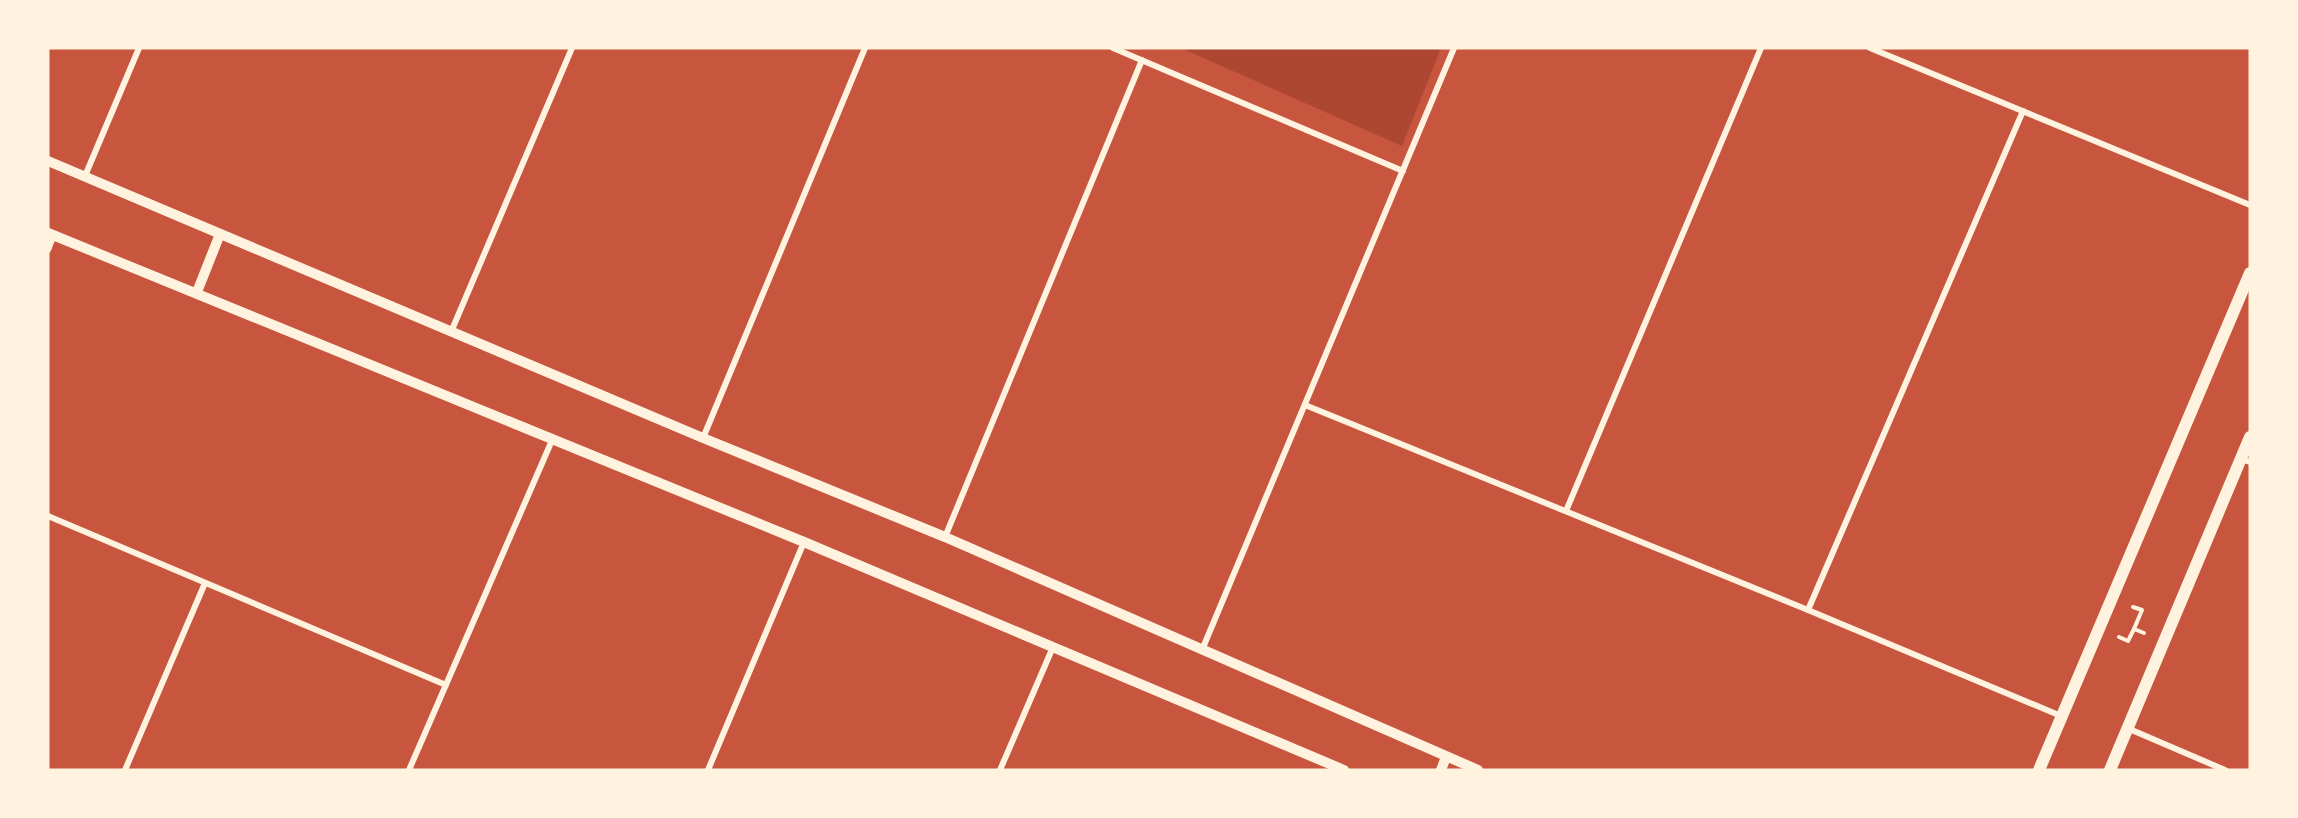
<svg xmlns="http://www.w3.org/2000/svg" width="2298" height="818" font-family="'Sofia Sans Condensed',sans-serif">
<style>
.green{fill:#ae4732}
.lines{fill:none;stroke-linecap:round;stroke-linejoin:round}
.path{stroke:#fff3e0;stroke-width:4}
.minor{stroke:#fff3e0;stroke-width:6}
.tertiary{stroke:#fff3e0;stroke-width:10}
.secondary{stroke:#fff3e0;stroke-width:12}
</style>
<rect width="100%" height="100%" fill="#c8553d"/>
<!-- green -->
<path class="green" d="M1181,48H1441L1402,146Z"/>
<g class="lines">
<!-- path -->
<g class="path">
<path d="M2133,607L2142,610L2134,629L2144,633"/>
<path d="M2119,637L2128,641L2134,629"/>
</g>
<!-- minor -->
<g class="minor">
<path d="M1113,48L1403,171"/>
<path d="M1870,48L2250,205"/>
<path d="M85,176L139,48"/>
<path d="M48,250L54,235"/>
<path d="M451,332L572,48"/>
<path d="M1305,405L1808,610L2061,716"/>
<path d="M703,438L865,48"/>
<path d="M2241,459L2250,462"/>
<path d="M1566,511L1761,48"/>
<path d="M48,516L446,685"/>
<path d="M945,537L1142,60"/>
<path d="M1808,610L2023,111"/>
<path d="M1202,650L1454,48"/>
<path d="M2127,728L2225,770"/>
<path d="M125,770L205,583"/>
<path d="M409,770L553,438"/>
<path d="M708,770L804,542"/>
<path d="M1000,770L1053,647"/>
</g>
<!-- tertiary -->
<g class="tertiary">
<path d="M48,161L703,438L945,537L1478,770"/>
<path d="M48,233L804,542L1344,770"/>
<path d="M197,292L220,234"/>
<path d="M1441,770L1446,757"/>
</g>
<!-- secondary -->
<g class="secondary">
<path d="M2039,770L2250,273"/>
<path d="M2110,770L2250,437"/>
</g>
</g>
<!-- border -->
<rect width="2298" height="818" fill="none" stroke="#fff3e0" stroke-width="99"/>
</svg>
